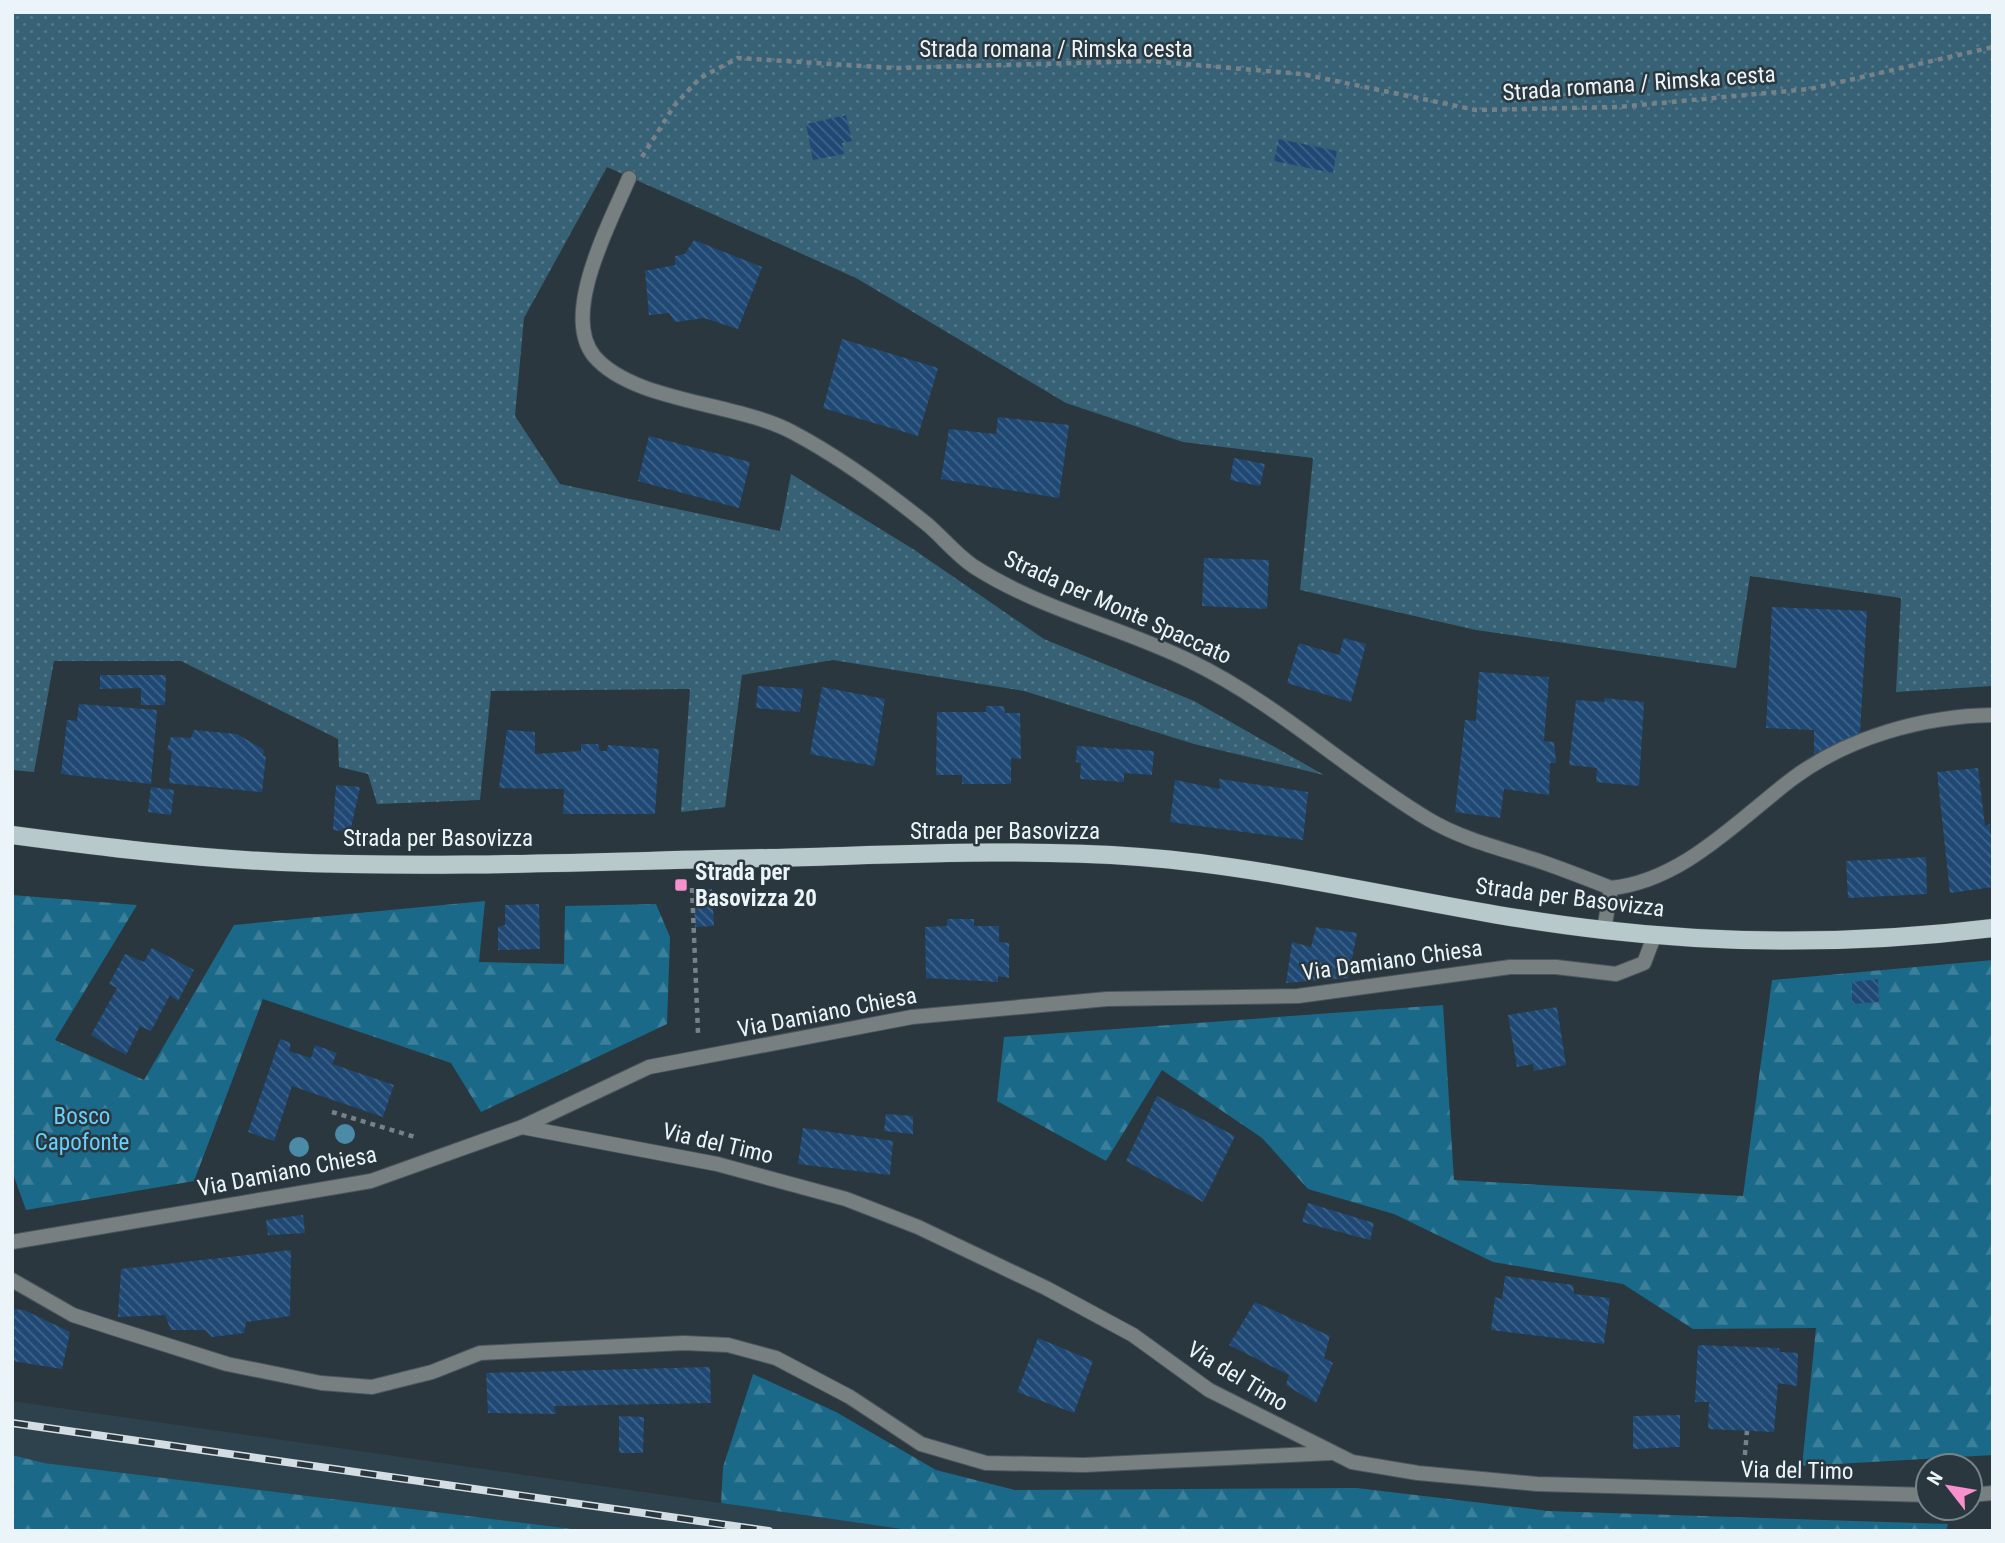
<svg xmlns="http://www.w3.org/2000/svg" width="2005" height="1543" font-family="'Roboto Condensed',sans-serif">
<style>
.built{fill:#2d424c}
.grass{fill:url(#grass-dots)}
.forest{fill:url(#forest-firs)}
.building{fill:url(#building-back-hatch)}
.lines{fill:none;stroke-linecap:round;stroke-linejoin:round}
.service-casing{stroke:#49555c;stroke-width:16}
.minor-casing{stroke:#49555c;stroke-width:16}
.primary-casing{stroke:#49555c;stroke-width:19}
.path{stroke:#778288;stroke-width:4.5;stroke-dasharray:5 5;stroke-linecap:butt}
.service{stroke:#777f80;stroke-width:14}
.minor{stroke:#777f80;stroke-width:14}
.primary{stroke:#b8c9cb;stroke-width:18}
.rail-casing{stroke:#d4dde2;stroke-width:8}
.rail{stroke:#2a373e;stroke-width:5;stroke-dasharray:16;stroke-linecap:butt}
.tree{fill:#4b8ba8}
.poi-dot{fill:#f790cd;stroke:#2a373e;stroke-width:2.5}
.labels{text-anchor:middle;stroke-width:5;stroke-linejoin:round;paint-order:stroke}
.street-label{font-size:23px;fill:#ebf4f8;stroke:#2a373e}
.poi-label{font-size:23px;font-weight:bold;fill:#ebf4f8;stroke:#2a373e;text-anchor:start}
.park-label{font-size:23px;fill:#66d0fe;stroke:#2a373e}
</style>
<defs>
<pattern id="grass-dots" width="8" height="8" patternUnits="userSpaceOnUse" patternTransform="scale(1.75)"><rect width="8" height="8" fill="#376175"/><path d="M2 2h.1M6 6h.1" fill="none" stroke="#547889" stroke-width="1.8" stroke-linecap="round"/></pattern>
<pattern id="forest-firs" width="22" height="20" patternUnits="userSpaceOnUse" patternTransform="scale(1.75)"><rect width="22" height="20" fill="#1a6988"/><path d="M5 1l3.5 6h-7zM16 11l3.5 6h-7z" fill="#3b7f9a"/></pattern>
<pattern id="building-back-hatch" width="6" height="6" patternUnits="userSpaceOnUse" patternTransform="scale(1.75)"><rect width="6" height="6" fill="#1f4974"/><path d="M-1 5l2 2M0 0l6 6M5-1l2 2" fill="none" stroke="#406489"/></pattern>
</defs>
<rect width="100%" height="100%" fill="#2a373e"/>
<!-- built -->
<path class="built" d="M12,1401L915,1531H588L44,1463L12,1455Z"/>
<!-- grass -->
<path class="grass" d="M12,12H1993V686L1896,692L1901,598L1750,576L1736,668L1476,630L1300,590L1313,458L1183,442L1066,403L856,278L607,167L524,318L515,416L560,484L780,531L791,474L913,549L1044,639L1194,701L1324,775L1194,744L1024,691L833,660L742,675L725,807L681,812L690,689L491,691L480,800L377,804L368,774L339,767L338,739L181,661H54L34,772L12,770Z"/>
<!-- forest -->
<g class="forest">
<path d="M12,895L137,905L55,1040L144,1080L234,925L485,901L479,962L564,964L565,906L656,904L670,937L667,1024L481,1112L451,1063L263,999L194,1181L26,1210L12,1171Z"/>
<path d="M1993,960V1455L1802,1466L1816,1328L1693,1329L1623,1284L1493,1262L1394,1214L1308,1189L1262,1138L1162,1070L1106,1161L997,1101L1004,1037L1443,1005L1454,1180L1743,1196L1772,980Z"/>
<path d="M753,1374L836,1412L936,1470L1015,1490L1357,1488L1548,1511L1948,1524L1946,1531H915L721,1503L723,1467Z"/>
<path d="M12,1455L44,1463L588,1531H12Z"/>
</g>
<!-- building -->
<g class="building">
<path d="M846,115L852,141L842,143L844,154L813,160L806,124Z"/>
<path d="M1279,139L1337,151L1333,173L1274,161Z"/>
<path d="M694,240L762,267L738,329L704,318L675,322L669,313L649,315L645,271L675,265V256L685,254Z"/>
<path d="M842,339L938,368L918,436L823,408Z"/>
<path d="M998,417L1069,425L1059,498L941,479L949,429L996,434Z"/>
<path d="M649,436L750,462L739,508L638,481Z"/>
<path d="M1234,458L1265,464L1260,486L1230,480Z"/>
<path d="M1204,558L1269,560L1267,609L1202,606Z"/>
<path d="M1772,607L1867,611L1860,733L1814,754V730L1766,728Z"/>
<path d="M1344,638L1366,644L1351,702L1287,683L1299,643L1339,655Z"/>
<path d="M1479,672L1549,677L1544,741L1554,742L1556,763H1550L1549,795L1504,789L1500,818L1455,812L1465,720L1476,721Z"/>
<path d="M100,675H166L165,705H141V688L100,689Z"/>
<path d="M758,686L803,689L800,712L756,708Z"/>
<path d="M822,687L885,699L874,766L810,754Z"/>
<path d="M1604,698L1644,702L1639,786L1596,782L1597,768L1569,765L1576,700L1605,702Z"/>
<path d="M79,704L157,710L151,784L61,774L67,720L77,721Z"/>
<path d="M986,706H1004L1005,713H1020L1021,759L1011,758V784H962V775H936L937,712H986Z"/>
<path d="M194,730L237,734L264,750L263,756H266L262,792L169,783L172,751L167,750L171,737L191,738Z"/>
<path d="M507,730L535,732V754L581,751V744H598L600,751H607L608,745L659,749L655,814H563L564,789L499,788Z"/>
<path d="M1077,746L1154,751L1152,775L1124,773V782L1080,779L1081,763L1076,762Z"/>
<path d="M1978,768L1985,826L1990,824V834H1993V887L1950,893L1937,772Z"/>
<path d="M1219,779L1308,792L1303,840L1170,822L1175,780L1220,789Z"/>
<path d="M336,785L360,787L350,832L333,830Z"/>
<path d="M151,787L174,790L171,815L148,812Z"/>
<path d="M1926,857L1927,894L1848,898L1846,861Z"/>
<path d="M712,889L714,926L695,927L693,890Z"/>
<path d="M539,904L540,949L498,950V927L505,925V905Z"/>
<path d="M947,919H974V926H999V942L1009,943V978L998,976V982L926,978L925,927L947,926Z"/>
<path d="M1316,927L1357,933L1348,978L1286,983L1292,942L1311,947Z"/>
<path d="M152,948L194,970L178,1001L170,995L151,1031L140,1026L126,1055L91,1035L117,988L109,984L125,954L144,962Z"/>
<path d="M1878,979L1879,1002L1852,1004V982Z"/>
<path d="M1557,1007L1566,1065L1534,1071L1533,1064L1517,1067L1508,1015Z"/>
<path d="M280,1039L291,1043L289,1051L311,1058L315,1045L337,1053L332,1064L394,1085L383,1117L292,1086L274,1141L248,1132Z"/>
<path d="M1157,1096L1235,1136L1203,1202L1126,1161Z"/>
<path d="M886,1114L913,1116V1134L884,1131Z"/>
<path d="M803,1128L893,1141L890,1175L798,1164Z"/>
<path d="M1308,1203L1374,1223L1370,1240L1302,1222Z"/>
<path d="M303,1215L305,1233L268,1235L266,1220Z"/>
<path d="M291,1250L290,1316L246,1322L244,1333L212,1337L205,1330H171L165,1315L118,1317L121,1269Z"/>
<path d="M1505,1276L1573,1285L1574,1294L1610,1298L1604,1344L1491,1330L1495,1297L1502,1299Z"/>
<path d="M1255,1302L1330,1336L1324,1358L1333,1363L1316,1403L1286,1385L1289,1375L1229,1345Z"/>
<path d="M12,1309L24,1310L70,1332L62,1369L12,1361Z"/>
<path d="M1038,1338L1093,1361L1074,1413L1017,1392Z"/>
<path d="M1698,1345L1779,1348L1780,1352L1798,1353L1797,1386L1778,1383L1774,1432L1708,1429L1709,1402H1695Z"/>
<path d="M710,1367L711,1403L554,1406L556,1414L488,1413L486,1373Z"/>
<path d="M1680,1415V1447L1633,1449V1416Z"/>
<path d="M619,1416L644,1417L643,1453H619Z"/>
</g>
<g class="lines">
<defs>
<path id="service" d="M12,1280L73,1315L113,1328L227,1364L321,1383L372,1387L432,1372L480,1353L684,1343L728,1345L776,1358L850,1397L921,1444L986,1463L1084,1465L1331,1453"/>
<g id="minor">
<path d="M629,178C611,221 560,314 594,356C634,403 738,402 794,433C841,458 886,491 928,525C943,538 957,555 973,566C1041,610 1119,626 1190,661C1277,703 1346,770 1428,819C1463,840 1503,849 1542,862C1565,870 1588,879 1611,888L1604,930"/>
<path d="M1611,888C1682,881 1737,821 1792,779C1848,737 1924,716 1993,715"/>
<path d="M522,1127L717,1164L846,1199L918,1227L1046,1288L1133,1335L1209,1390L1352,1462L1418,1473L1537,1484L1928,1495"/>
<path d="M12,1242L371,1181L522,1127L649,1067L912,1017L1107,999L1298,996L1510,967H1556L1616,974L1644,963L1655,934"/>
<path d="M1970,1495L1993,1493"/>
</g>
<path id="primary" d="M12,835C102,847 191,858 281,862C444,869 607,861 770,858C893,855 1017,848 1140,857C1296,869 1448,913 1604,930C1734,945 1863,944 1993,928"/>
</defs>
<!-- service casing -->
<use href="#service" class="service-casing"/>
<!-- minor casing -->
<use href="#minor" class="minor-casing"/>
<!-- primary casing -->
<use href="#primary" class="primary-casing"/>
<!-- path -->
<g class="path">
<path d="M642,157L674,106L700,78L738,58L894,68L1149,61L1302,74L1476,110L1618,107L1810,89L1993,47"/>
<path d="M692,888L698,1033"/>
<path d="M332,1112L415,1137"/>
<path d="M1744,1465L1747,1431"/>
</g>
<!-- service -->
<use href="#service" class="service"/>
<!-- minor -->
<use href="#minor" class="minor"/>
<!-- primary -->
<use href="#primary" class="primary"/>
<defs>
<path id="rail" d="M12,1423L769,1531"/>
</defs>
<!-- rail casing -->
<use href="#rail" class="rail-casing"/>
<!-- rail -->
<use href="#rail" class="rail"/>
</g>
<!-- trees -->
<g class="tree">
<circle cx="345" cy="1134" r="10"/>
<circle cx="299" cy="1147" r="10"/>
</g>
<!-- markers -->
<rect class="poi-dot" x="674" y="878" width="14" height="14" rx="3.5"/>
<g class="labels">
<!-- street labels -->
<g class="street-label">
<text x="1056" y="57">Strada romana / Rimska cesta</text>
<text transform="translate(1639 83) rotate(-4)" y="8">Strada romana / Rimska cesta</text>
<text transform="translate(1118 607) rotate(24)" y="8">Strada per Monte Spaccato</text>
<text x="1005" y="839">Strada per Basovizza</text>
<text x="438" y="846">Strada per Basovizza</text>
<text transform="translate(1570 897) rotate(7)" y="8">Strada per Basovizza</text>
<text transform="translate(1392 960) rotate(-8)" y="8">Via Damiano Chiesa</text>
<text transform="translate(827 1012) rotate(-11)" y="8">Via Damiano Chiesa</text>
<text transform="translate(718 1143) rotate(13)" y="8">Via del Timo</text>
<text transform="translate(287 1171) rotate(-11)" y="8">Via Damiano Chiesa</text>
<text transform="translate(1238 1376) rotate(31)" y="8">Via del Timo</text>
<text transform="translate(1797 1470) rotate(1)" y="8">Via del Timo</text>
</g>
<!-- poi labels -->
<g class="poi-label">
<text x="695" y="880">Strada per<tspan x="695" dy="26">Basovizza 20</tspan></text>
</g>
<!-- park labels -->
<g class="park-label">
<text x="82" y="1124">Bosco<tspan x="82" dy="26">Capofonte</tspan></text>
</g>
</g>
<!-- border -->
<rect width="2005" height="1543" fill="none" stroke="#ebf4f8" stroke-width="28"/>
<!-- north arrow -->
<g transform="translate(1949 1487) rotate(301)"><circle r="33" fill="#2a373e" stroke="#778388" stroke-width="2"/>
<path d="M0-5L12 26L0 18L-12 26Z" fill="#f790cd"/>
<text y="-10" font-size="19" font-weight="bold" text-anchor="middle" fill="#ebf4f8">N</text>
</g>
</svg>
